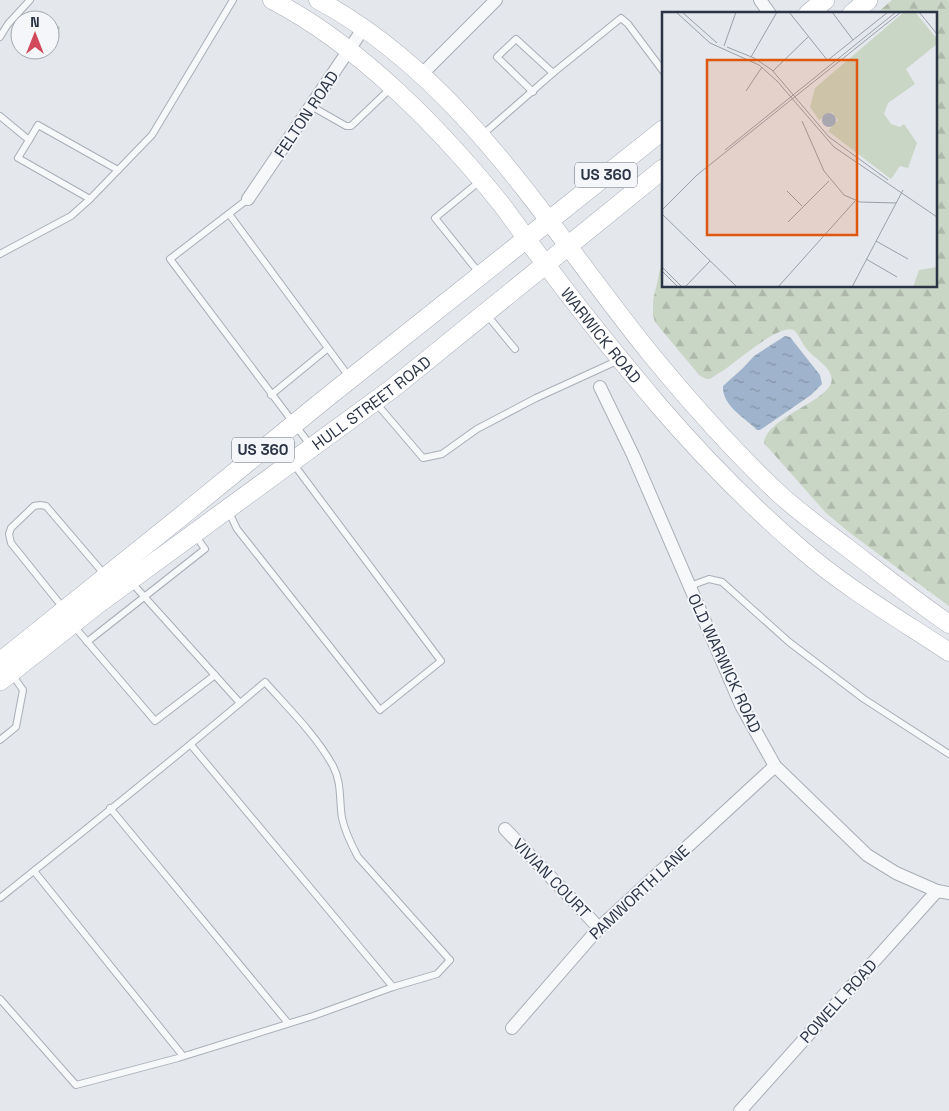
<svg xmlns="http://www.w3.org/2000/svg" width="949" height="1111" font-family="'Space Grotesk',sans-serif">
<style>
.forest{fill:url(#forest-firs)}
.park{fill:url(#park-dots)}
.water{fill:url(#water-ripples)}
.lines{fill:none;stroke-linecap:round;stroke-linejoin:round}
.lane-casing{stroke:#a9aeb7;stroke-width:8}
.street-casing{stroke:#a9aeb7;stroke-width:14}
.secondary-casing{stroke:#a9aeb7;stroke-width:19}
.primary-casing{stroke:#a3abb8;stroke-width:20}
.lane{stroke:#f7f8fa;stroke-width:6}
.street{stroke:#f7f8fa;stroke-width:12}
.secondary{stroke:#fff;stroke-width:18}
.primary{stroke:#fff;stroke-width:19}
.labels{text-anchor:middle;stroke-width:4;stroke-linejoin:round;paint-order:stroke}
.shield{fill:#f4f6f9;stroke:#676e7b;stroke-width:1}
.shield-label{font-size:15px;font-weight:bold;fill:#2b3445}
.street-label{font-size:16px;fill:#2b3445;stroke:#f4f6f9}
.inset-road{fill:none;stroke:#9a9fa9;stroke-width:1}
.view{fill:#df570f;fill-opacity:0.15;stroke:#df570f;stroke-width:2.5}
.inset-edge{fill:none;stroke:#2b3445;stroke-width:2.5}
</style>
<defs>
<pattern id="forest-firs" width="22" height="20" patternUnits="userSpaceOnUse" patternTransform="scale(1.25)"><rect width="22" height="20" fill="#c9d6c5"/><path d="M5 1l3.5 6h-7zM16 11l3.5 6h-7z" fill="#adb8ab"/></pattern>
<pattern id="park-dots" width="8" height="8" patternUnits="userSpaceOnUse" patternTransform="scale(1.25)"><rect width="8" height="8" fill="#c9d6c5"/><path d="M2 2h.1M6 6h.1" fill="none" stroke="#adb8ab" stroke-width="1.8" stroke-linecap="round"/></pattern>
<pattern id="water-ripples" width="26" height="14" patternUnits="userSpaceOnUse" patternTransform="scale(1.25)"><rect width="26" height="14" fill="#9fb4cc"/><path d="M2 4q2-2 4 0t4 0M15 11q2-2 4 0t4 0" fill="none" stroke="#8293a7"/></pattern>
</defs>
<rect width="100%" height="100%" fill="#e4e7ec"/>
<!-- forest -->
<path class="forest" d="M892,0H949V606L850,533L826,513L764,443C767,415 840,399 831,375C826,363 812,357 805,347C801,341 799,335 794,330C781,324 747,353 736,361C728,368 718,373 710,379H706L699,375L655,322L653,315V301L663,256V286H935V14H876Z"/>
<!-- park -->
<path class="park" d="M50,22L60,27L59,34L55,41L50,38Z"/>
<!-- water -->
<path class="water" d="M785,336L790,337L820,375L822,384L811,395L760,430H757C744,417 722,406 723,386L743,368L754,356Z"/>
<g class="lines">
<defs>
<g id="lane">
<path d="M0,37L8,24L30,0"/>
<path d="M533,92L497,57L516,39L553,73"/>
<path d="M311,106L346,126H351L392,87"/>
<path d="M0,116L29,140L18,158L90,199L152,135L233,0"/>
<path d="M481,136L553,73L621,18L628,24L663,71"/>
<path d="M29,140L38,125L118,170"/>
<path d="M480,181L435,218L480,274"/>
<path d="M248,199L170,259L311,446"/>
<path d="M229,214L350,378"/>
<path d="M0,254L71,216L90,199"/>
<path d="M487,315L515,349"/>
<path d="M271,395L327,349"/>
<path d="M376,403L423,458L442,454L477,429L536,398L619,360"/>
<path d="M228,510L237,529L380,710L441,661L292,462"/>
<path d="M132,583L240,703"/>
<path d="M690,586L709,579L722,582L789,642L864,699L949,754"/>
<path d="M64,609L11,543L9,534L11,528L34,506L40,505L46,506L105,575"/>
<path d="M73,625L155,721L215,675"/>
<path d="M87,642L205,549L195,535"/>
<path d="M0,740L16,727L23,690L11,673"/>
<path d="M191,745L393,987"/>
<path d="M110,808L288,1023"/>
<path d="M34,871L183,1056"/>
<path d="M0,898C89,827 178,756 265,682C288,708 316,735 333,766C342,783 339,800 342,818C345,832 351,844 358,857L450,960L437,974L393,987L313,1016L178,1058L76,1085L0,999"/>
</g>
<g id="street">
<path d="M760,0L770,14"/>
<path d="M421,75L496,0"/>
<path d="M248,199L363,29"/>
<path d="M600,387L633,455L741,705L775,766L867,855L896,873L937,891L949,893"/>
<path d="M505,829L599,928"/>
<path d="M512,1028L599,928L775,766"/>
<path d="M740,1111L937,891"/>
</g>
<g id="secondary">
<path id="s1" d="M272,0C359,45 441,129 502,205C517,225 531,246 547,266C583,314 621,361 660,407C703,457 750,505 801,549C846,588 899,619 949,652"/>
<path d="M318,0C465,79 551,232 653,357C691,403 731,448 775,490C796,510 821,528 845,546C879,572 913,599 949,624"/>
</g>
<g id="primary">
<path d="M808,14L825,0"/>
<path d="M852,14L868,0"/>
<path d="M0,662L189,510L320,403L663,130"/>
<path id="s2" d="M0,681L99,603L393,388L663,169"/>
</g>
</defs>
<!-- lane casing -->
<use href="#lane" class="lane-casing"/>
<!-- street casing -->
<use href="#street" class="street-casing"/>
<!-- secondary casing -->
<use href="#secondary" class="secondary-casing"/>
<!-- primary casing -->
<use href="#primary" class="primary-casing"/>
<!-- lane -->
<use href="#lane" class="lane"/>
<!-- street -->
<use href="#street" class="street"/>
<!-- secondary -->
<use href="#secondary" class="secondary"/>
<!-- primary -->
<use href="#primary" class="primary"/>
</g>
<g class="labels">
<!-- shield labels -->
<g class="shield">
<rect x="575" y="162.5" width="62" height="25" rx="4"/>
<rect x="232" y="437.5" width="62" height="25" rx="4"/>
</g>
<g class="shield-label">
<text x="606" y="180">US 360</text>
<text x="263" y="455">US 360</text>
</g>
<!-- street labels -->
<g class="street-label">
<text transform="translate(306 114) rotate(-56)" y="6">FELTON ROAD</text>
<text dy="6" stroke="none"><textPath href="#s1" startOffset="474">WARWICK ROAD</textPath></text>
<text dy="6" stroke="none"><textPath href="#s2" startOffset="464">HULL STREET ROAD</textPath></text>
<text transform="translate(725 663) rotate(65)" y="6">OLD WARWICK ROAD</text>
<text transform="translate(552 878) rotate(46)" y="6">VIVIAN COURT</text>
<text transform="translate(639 892) rotate(-43)" y="6">PAMWORTH LANE</text>
<text transform="translate(838 1001) rotate(-48)" y="6">POWELL ROAD</text>
</g>
</g>
<!-- overview -->
<g transform="translate(662 12)">
<rect width="275" height="275" fill="#e4e7ec"/>
<path d="M242,0H253L275,27V32L244,57L253,72L226,91L222,102L229,112L238,115L242,112L255,131L246,156L238,154L229,167L166,119L176,108L170,100L157,108L148,95L153,76Z" fill="#c9d6c5"/>
<path d="M275,255V275H251L257,258Z" fill="#c9d6c5"/>
<path d="M160 108a7 7 0 1 1 14 0a7 7 0 1 1-14 0Z" fill="#9fb4cc"/>
<path class="inset-road" d="M14,0L48,31L97,53L115,69L172,135L275,205M20,0L55,31M127,0L166,49M170,0L191,28M257,0L275,22M62,34L74,0M65,35L92,46L110,58L167,125L226,168M89,45L115,0M166,48L226,0M111,59L147,24M84,79L100,55M140,109L162,159L182,183L198,190L234,191M63,138L234,0M125,179L140,194M0,198L35,163L239,0M0,202L75,275M126,210L167,169M214,229L246,247M204,247L235,265M0,255L20,275M0,259L16,275M23,275L48,249M116,275L193,189M190,275L241,178"/>
<path class="view" d="M45,48H195V223H45Z"/>
<rect width="275" height="275" class="inset-edge"/>
</g>
<!-- north arrow -->
<g transform="translate(35 35)"><circle r="24" fill="#f4f6f9" stroke="#a4a8b1"/>
<path d="M0-4L9 19L0 12L-9 19Z" fill="#d1495b"/>
<text y="-8" font-size="14" font-weight="bold" text-anchor="middle" fill="#2b3445">N</text>
</g>
</svg>
